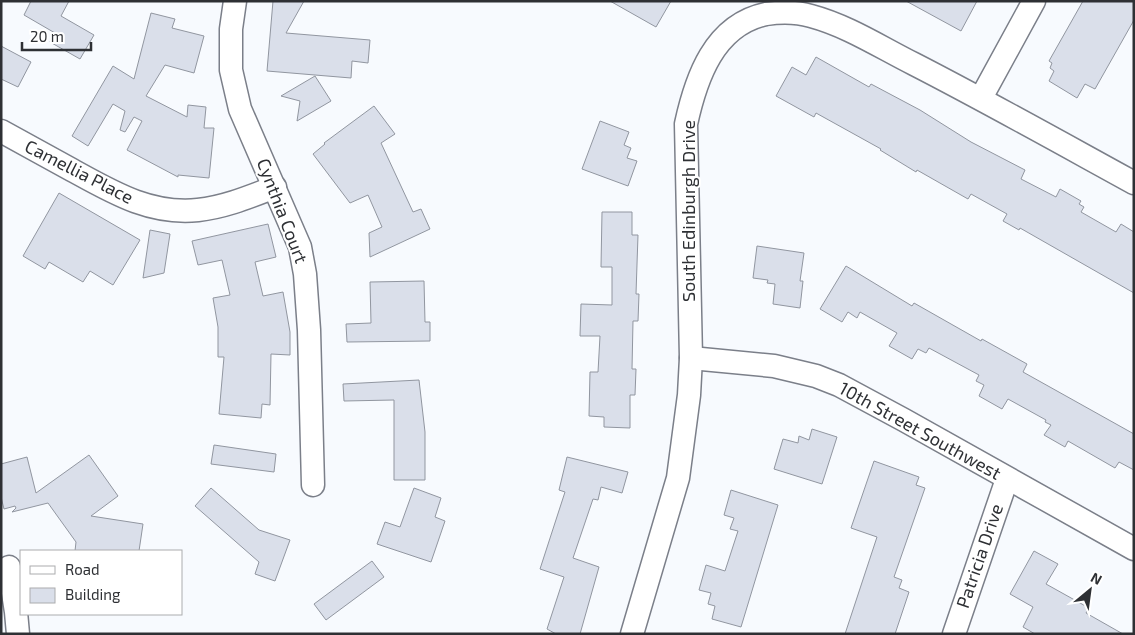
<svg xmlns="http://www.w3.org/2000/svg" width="1135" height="635" font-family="'Exo 2',sans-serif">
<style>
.building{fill:#dadfea;stroke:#9196a0}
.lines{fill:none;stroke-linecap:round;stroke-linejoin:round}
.street-casing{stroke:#7b7f89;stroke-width:25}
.street{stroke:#fff;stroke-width:22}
.labels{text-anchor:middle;stroke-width:4;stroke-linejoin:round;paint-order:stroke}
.street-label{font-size:18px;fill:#2e3034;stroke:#fff}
</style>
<rect width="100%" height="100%" fill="#f7fafe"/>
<!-- building -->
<g class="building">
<path d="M31,1H69L61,16L94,35L80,59L50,42L55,33L24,15Z"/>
<path d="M273,1H304L286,33L370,40L368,63L352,61L351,78L267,71Z"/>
<path d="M610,1H671L656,27Z"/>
<path d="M906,1H977L961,31Z"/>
<path d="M1083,1H1134V20L1095,89L1085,84L1077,98L1049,81L1054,71L1050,68L1052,63L1049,61Z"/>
<path d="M151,13L175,19L172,28L204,36L194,73L165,65L146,96L187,117L188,105L206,107L204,128H214L209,178L178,175V177L127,150L142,121L134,117L125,132L120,130L125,111L113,104L88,146L72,136L113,66L134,79Z"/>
<path d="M1,46L31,62L18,87L1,79Z"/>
<path d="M816,57L869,87L871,84L920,110L971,142L1025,170L1021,179L1056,197L1060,189L1081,201L1079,204L1084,207L1081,212L1116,232L1121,224L1134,232V293L1020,228L1019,230L1003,221L1007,214L971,194L968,199L917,170L916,172L880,150L881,149L816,113L814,117L776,96L792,67L806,75Z"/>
<path d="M315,76L331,101L297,121L300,101L281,96Z"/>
<path d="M374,106L395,134L381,143L413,212L421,209L430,229L370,257L369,233L382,227L368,195L350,203L313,154L325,144L324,143Z"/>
<path d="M600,121L629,132L624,145L631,148L627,158L637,161L628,186L582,169Z"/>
<path d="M59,193L140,240L113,285L90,271L83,282L49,262L45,269L23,256Z"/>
<path d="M602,212H632V235H638L636,294H639L638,321H633L632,369H636L635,395H630V428L604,427V417L589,416L590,372H598L600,336H580L581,304L612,305V267H601Z"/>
<path d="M268,224L276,257L255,262L263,296L283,292L290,332V355L271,354L270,405L262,404L261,418L219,414L224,357H218V327L213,298L230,295L222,260L198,265L192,241Z"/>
<path d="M150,230L170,234L164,273L143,278Z"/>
<path d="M757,246L804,253L800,281H803L800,308L773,304L775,284L767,283L768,280L753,278Z"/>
<path d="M846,266L912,306L914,303L981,341L982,339L1027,364L1023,372L1134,434V470L1119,462L1115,468L1068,441L1065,447L1044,435L1051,425L1045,422L1046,420L1008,399L1002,409L979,396L984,385L976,381L979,375L929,348L926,353L918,349L912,359L889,346L897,333L860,312L857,318L848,312L842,322L820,309Z"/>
<path d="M424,281L425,322H430V341L347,342L346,324L371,323L370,282Z"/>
<path d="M419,380L425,432V480H394V400L344,401L343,384Z"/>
<path d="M812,429L837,437L822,484L774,469L783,439L798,443L799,436L809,440Z"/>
<path d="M214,445L276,454L274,472L211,464Z"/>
<path d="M89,455L118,496L91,516L143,524L139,551H75L76,542L48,503L12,512L16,508L15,506L4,509L1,497V464L27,457L36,493Z"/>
<path d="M567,457L628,472L622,493L601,487L598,500L593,499L573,558L599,567L580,634H556L547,629L564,577L540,569L565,492L559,490Z"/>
<path d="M874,461L919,477L916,485L925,488L894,577L902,580L899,588L909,592L895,634H845L877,537L851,528Z"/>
<path d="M211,488L259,530L290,540L275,581L255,574L259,562L195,506Z"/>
<path d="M414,488L441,498L435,517L445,521L431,562L377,544L385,522L400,527Z"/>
<path d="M731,490L778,505L741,627L712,619L715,606L708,604L711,593L699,590L706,565L725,571L738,531L730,529L734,518L724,515Z"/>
<path d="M1034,551L1058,564L1046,584L1089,608L1086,613L1123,634H1035L1023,627L1033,607L1010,594Z"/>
<path d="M372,561L384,577L326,620L314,604Z"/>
</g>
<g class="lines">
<defs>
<g id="street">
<path d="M235,1L231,29V70L240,109L300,247L305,274L309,330L313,485"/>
<path d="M981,98L1034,1"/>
<path d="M1,131C25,144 48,157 72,170C112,192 150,215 198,210C225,207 249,197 275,187"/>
<path d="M691,358L774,366L816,376L839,385L904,420L1134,549"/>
<path d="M9,567L16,612L18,634"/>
<path d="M632,634L678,478L689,395L691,358L686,124C696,78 714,25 766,14C780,12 797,12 811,16C848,26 880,47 914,64C988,102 1061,143 1134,183"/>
<path d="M954,634L1007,479"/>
</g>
</defs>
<!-- street casing -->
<use href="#street" class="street-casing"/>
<!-- street -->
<use href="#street" class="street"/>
</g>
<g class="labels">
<!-- street labels -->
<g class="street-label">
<text transform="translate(79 172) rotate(27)" y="6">Camellia Place</text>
<text transform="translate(282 211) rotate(69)" y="6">Cynthia Court</text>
<text transform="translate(689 211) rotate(-90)" y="6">South Edinburgh Drive</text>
<text transform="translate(920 431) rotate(29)" y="6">10th Street Southwest</text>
<text transform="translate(980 556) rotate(-71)" y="6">Patricia Drive</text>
</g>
</g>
<!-- border -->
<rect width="1135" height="635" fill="none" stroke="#2e3034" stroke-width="5"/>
<!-- legend -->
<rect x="20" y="550" width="162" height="65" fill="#ffffff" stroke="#abacae"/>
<rect x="30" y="566" width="25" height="8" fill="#ffffff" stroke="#abacae"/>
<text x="65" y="575" font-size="15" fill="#2e3034">Road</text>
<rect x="30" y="588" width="25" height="15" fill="#dadfea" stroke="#abacae"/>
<text x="65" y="600" font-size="15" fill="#2e3034">Building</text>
<!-- north arrow -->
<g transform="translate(1090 590) rotate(29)" stroke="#ffffff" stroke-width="4" paint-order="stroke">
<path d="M0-4L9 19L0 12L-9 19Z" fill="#2e3034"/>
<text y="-8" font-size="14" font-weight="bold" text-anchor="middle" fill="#2e3034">N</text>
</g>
<!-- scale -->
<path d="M22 42v8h69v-8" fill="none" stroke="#2e3034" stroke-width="2.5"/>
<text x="30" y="42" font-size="15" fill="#2e3034" stroke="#ffffff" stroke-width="4" paint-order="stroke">20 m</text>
</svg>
